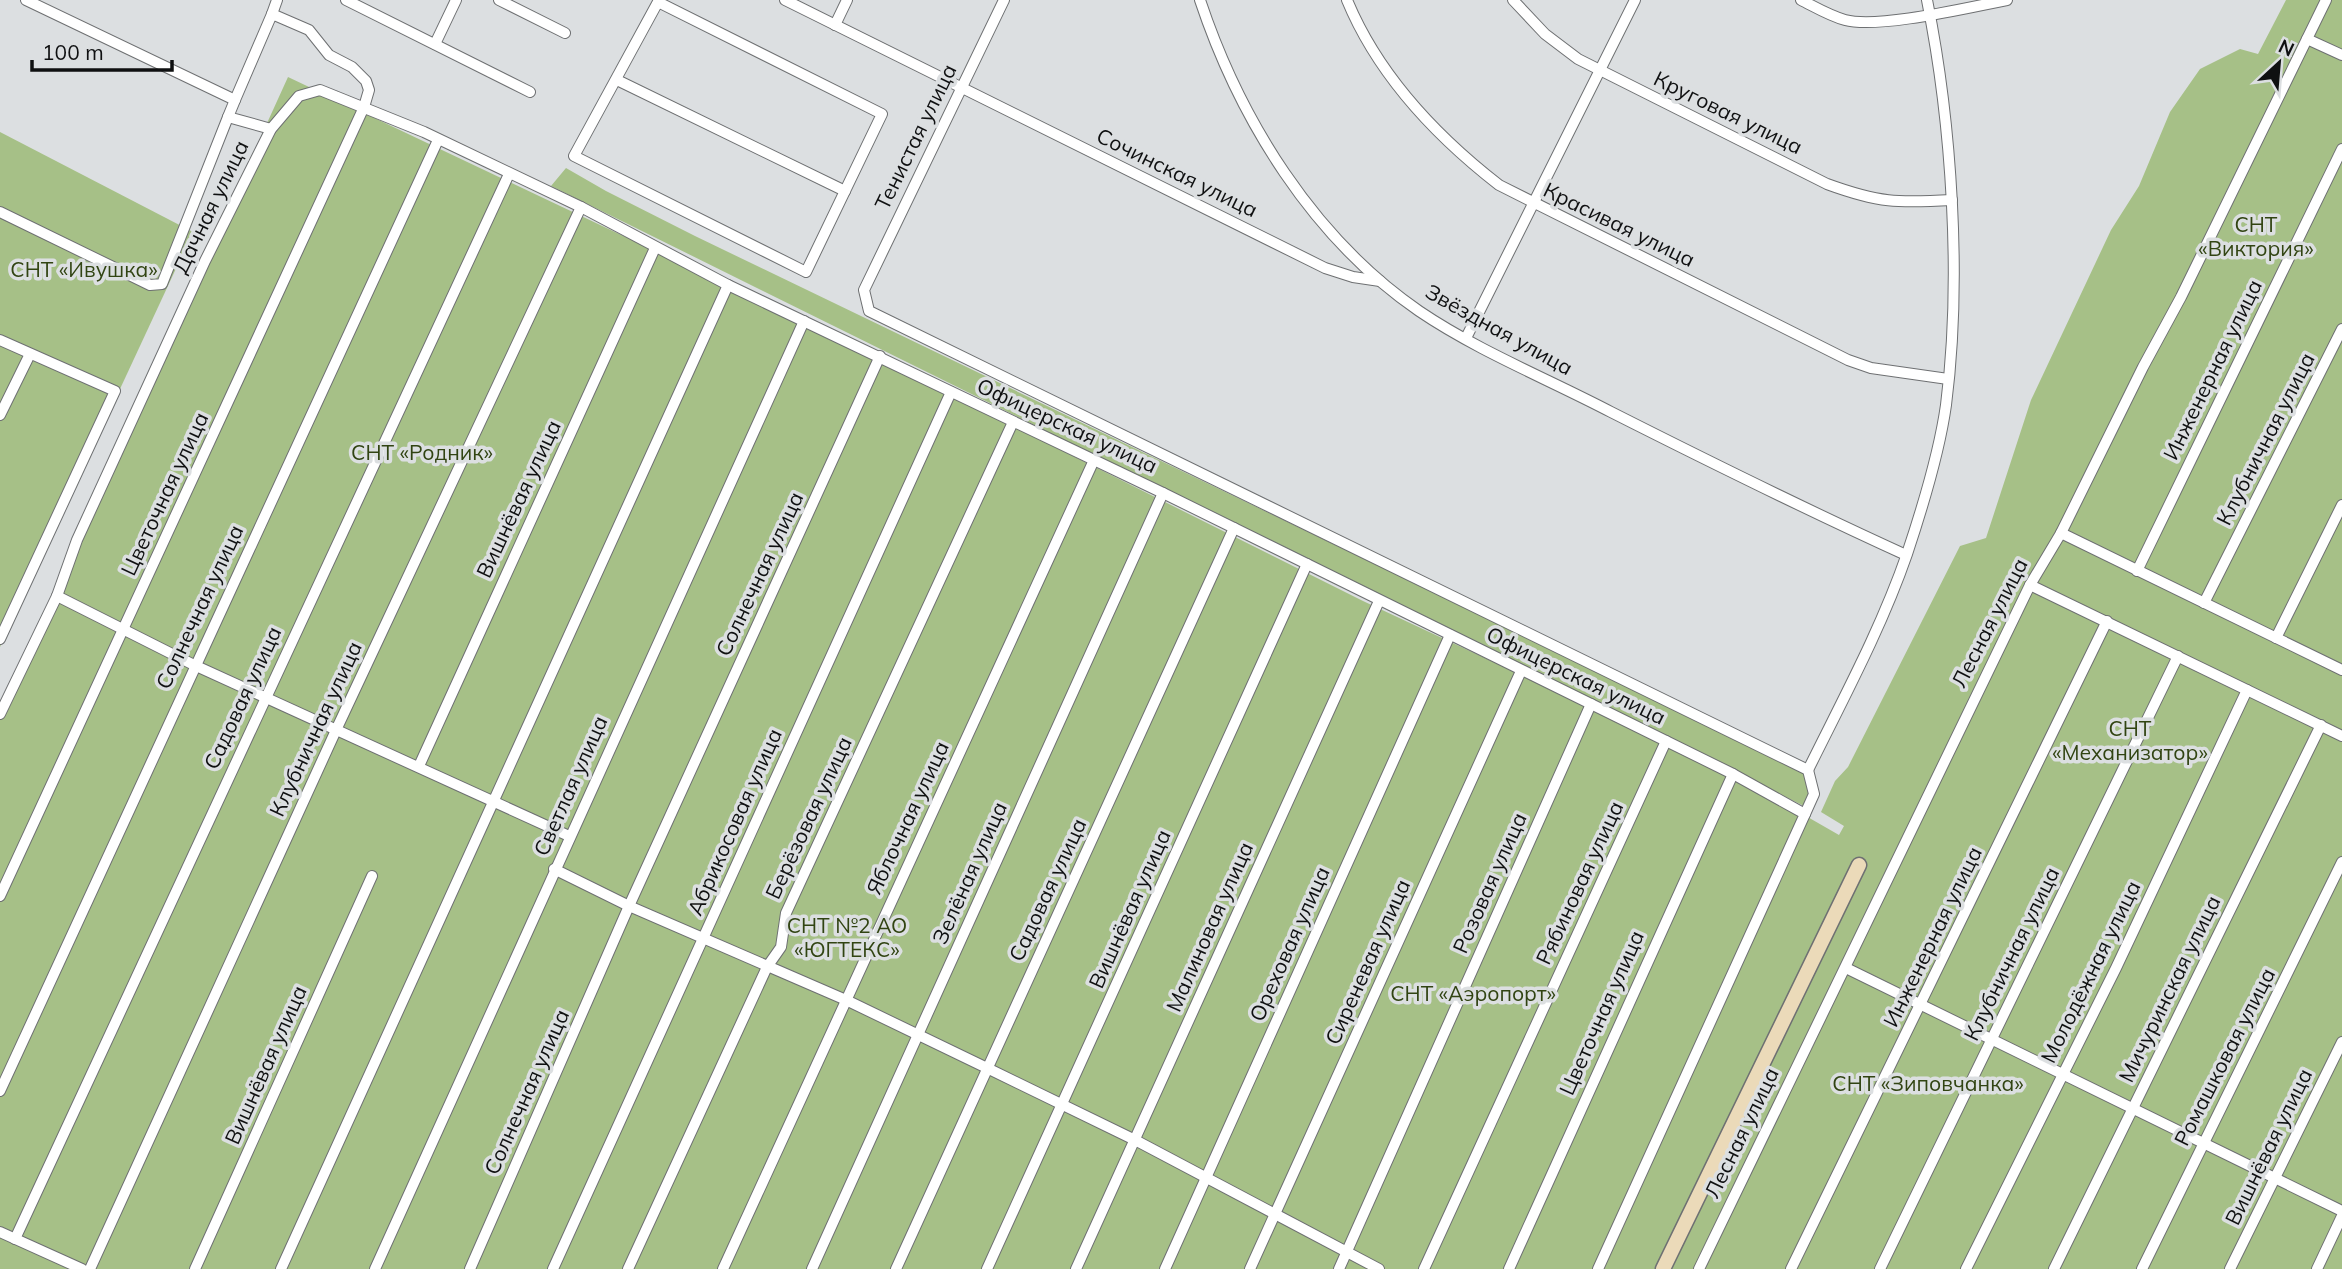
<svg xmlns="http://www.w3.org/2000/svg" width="2342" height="1269" font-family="Mulish,sans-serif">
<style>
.green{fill:#a6c087}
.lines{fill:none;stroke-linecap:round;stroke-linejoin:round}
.street-casing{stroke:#6e7072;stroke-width:12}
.secondary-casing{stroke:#6e7072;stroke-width:17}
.street{stroke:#fff;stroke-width:10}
.secondary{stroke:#ebdab9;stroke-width:14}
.labels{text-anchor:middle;stroke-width:7;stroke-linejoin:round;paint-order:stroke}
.street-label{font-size:21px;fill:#0f1011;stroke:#dcdfe1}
.park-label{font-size:21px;fill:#314412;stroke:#dcdfe1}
</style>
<rect width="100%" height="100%" fill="#dcdfe1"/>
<!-- green -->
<g class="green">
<path d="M2286,0H2342V1269H0V710L288,77L809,324L1363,601L1733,774L1839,835L1844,826L1821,812L1835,781L1848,767L1960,546L1986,538L2031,400L2111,230L2139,186L2170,112L2200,69L2240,49L2258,54Z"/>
<path d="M0,132L193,232L0,647Z"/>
<path d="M566,168L606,191L695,236L1814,776L1806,807L551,186Z"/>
</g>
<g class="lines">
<defs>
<g id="street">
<path d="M26,0L235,100L228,117L271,129"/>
<path d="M346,0L530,92"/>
<path d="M499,0L565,33"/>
<path d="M785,0L1325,268L1353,277L1380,281"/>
<path d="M1004,0L864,290L869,311L1808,770L1814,794L1805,814"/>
<path d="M1200,0C1240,120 1313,238 1419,311C1478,351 1548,379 1611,412C1708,461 1807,510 1906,555"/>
<path d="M1347,0C1378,75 1436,136 1499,185L1848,360L1871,368L1948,379"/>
<path d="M1513,0L1545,34L1578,59L1827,184C1879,203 1897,203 1952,200"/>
<path d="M1801,0C1815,7 1830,16 1845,20C1879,29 1970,7 2007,0"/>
<path d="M658,2L882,114L806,272L574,156L659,0"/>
<path d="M272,14L277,0"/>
<path d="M835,25L847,0"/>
<path d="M2307,39L2342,55"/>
<path d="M435,44L456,0"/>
<path d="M617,80L845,191"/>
<path d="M0,212L150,285L162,284L228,117"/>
<path d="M1466,338L1635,0"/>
<path d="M0,340L115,391L0,639"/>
<path d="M0,415L30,354"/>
<path d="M2061,533L2342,670"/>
<path d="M2137,571L2342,149"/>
<path d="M2030,585L2342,736"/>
<path d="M57,596L194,665L569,836"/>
<path d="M2204,603L2342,329"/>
<path d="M2276,638L2342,505"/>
<path d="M0,714L57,596L77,540L205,261L271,129L299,96L320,90L424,132L581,207L728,285L1163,493L1733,774L1805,814L1598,1269"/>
<path d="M419,766L655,248"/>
<path d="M1808,770C1843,699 1881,629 1907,554C1921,512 1940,448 1946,405C1962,280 1952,124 1927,0"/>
<path d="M554,869L629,906L846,1000L987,1068L1135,1140L1379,1269"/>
<path d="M0,896L364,107L369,90L366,81L352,67L329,55L309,30L272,14L235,100"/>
<path d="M1846,968L2342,1211"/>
<path d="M0,1091L438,140"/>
<path d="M0,1232L82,1269"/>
<path d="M15,1239L509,174"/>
<path d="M90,1269L337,728L581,207"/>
<path d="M195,1269L372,876"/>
<path d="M281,1269L728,285"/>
<path d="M375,1269L804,321"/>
<path d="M470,1269L629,906L880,356"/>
<path d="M553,1269L951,392"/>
<path d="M628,1269L767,967L781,947L786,913L1013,422"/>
<path d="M723,1269L1094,460"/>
<path d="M812,1269L1163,493"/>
<path d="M896,1269L1234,528"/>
<path d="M987,1269L1307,564"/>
<path d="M1076,1269L1379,601"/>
<path d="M1165,1269L1450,635"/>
<path d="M1250,1269L1521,671"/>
<path d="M1339,1269L1591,704"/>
<path d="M1424,1269L1666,741"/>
<path d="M1509,1269L1733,774"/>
<path d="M1699,1269L2030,585L2061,533L2143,367L2181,297L2326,0"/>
<path d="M1791,1269L2107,621"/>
<path d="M1880,1269L2178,656"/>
<path d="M1966,1269L2116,968L2247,690"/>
<path d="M2054,1269L2321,725"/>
<path d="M2142,1269L2342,862"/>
<path d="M2230,1269L2342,1042"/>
<path d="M2317,1269L2342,1216"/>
</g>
<path id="secondary" d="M1663,1269L1859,865"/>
</defs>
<!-- street casing -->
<use href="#street" class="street-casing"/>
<!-- secondary casing -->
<use href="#secondary" class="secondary-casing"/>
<!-- street -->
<use href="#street" class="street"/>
<!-- secondary -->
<use href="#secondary" class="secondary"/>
</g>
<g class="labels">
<!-- street labels -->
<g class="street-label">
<text transform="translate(1728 113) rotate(26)" y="7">Круговая улица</text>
<text transform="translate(916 137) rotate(-64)" y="7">Тенистая улица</text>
<text transform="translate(1177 173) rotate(26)" y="7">Сочинская улица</text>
<text transform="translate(211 207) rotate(-64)" y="7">Дачная улица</text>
<text transform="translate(1619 225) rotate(26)" y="7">Красивая улица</text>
<text transform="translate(1499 330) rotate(29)" y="7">Звёздная улица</text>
<text transform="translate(2213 370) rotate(-64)" y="7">Инженерная улица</text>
<text transform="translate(1067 426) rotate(25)" y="7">Офицерская улица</text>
<text transform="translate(2266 439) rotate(-63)" y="7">Клубничная улица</text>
<text transform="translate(165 494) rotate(-65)" y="7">Цветочная улица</text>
<text transform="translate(519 499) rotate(-65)" y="7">Вишнёвая улица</text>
<text transform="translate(760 574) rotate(-65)" y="7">Солнечная улица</text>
<text transform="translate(200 607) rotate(-65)" y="7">Солнечная улица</text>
<text transform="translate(1990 623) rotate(-63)" y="7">Лесная улица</text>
<text transform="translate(1576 676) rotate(26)" y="7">Офицерская улица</text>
<text transform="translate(243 698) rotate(-65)" y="7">Садовая улица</text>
<text transform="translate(316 729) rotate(-65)" y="7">Клубничная улица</text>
<text transform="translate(571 786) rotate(-66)" y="7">Светлая улица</text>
<text transform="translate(809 818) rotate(-65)" y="7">Берёзовая улица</text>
<text transform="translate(908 818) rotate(-65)" y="7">Яблочная улица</text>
<text transform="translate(735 822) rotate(-66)" y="7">Абрикосовая улица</text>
<text transform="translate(970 873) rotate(-66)" y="7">Зелёная улица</text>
<text transform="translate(1490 883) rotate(-66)" y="7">Розовая улица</text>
<text transform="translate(1580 883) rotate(-65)" y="7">Рябиновая улица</text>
<text transform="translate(1048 890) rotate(-65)" y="7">Садовая улица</text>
<text transform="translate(1130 909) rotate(-66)" y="7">Вишнёвая улица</text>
<text transform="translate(1210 927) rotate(-66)" y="7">Малиновая улица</text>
<text transform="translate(1933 937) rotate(-64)" y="7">Инженерная улица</text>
<text transform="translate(1290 944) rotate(-66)" y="7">Ореховая улица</text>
<text transform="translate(2012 954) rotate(-64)" y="7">Клубничная улица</text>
<text transform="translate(1368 962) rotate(-66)" y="7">Сиреневая улица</text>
<text transform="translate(2091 972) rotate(-64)" y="7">Молодёжная улица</text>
<text transform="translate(2170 989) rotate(-64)" y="7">Мичуринская улица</text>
<text transform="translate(1602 1013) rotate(-66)" y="7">Цветочная улица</text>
<text transform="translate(2225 1057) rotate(-63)" y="7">Ромашковая улица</text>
<text transform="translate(266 1065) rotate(-66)" y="7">Вишнёвая улица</text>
<text transform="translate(527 1092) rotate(-66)" y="7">Солнечная улица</text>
<text transform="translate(1742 1133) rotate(-64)" y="7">Лесная улица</text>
<text transform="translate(2269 1147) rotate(-64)" y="7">Вишнёвая улица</text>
</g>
<!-- park labels -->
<g class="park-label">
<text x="2256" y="232">СНТ<tspan x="2256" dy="24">«Виктория»</tspan></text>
<text x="84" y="277">СНТ «Ивушка»</text>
<text x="422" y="460">СНТ «Родник»</text>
<text x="2130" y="736">СНТ<tspan x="2130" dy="24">«Механизатор»</tspan></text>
<text x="847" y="933">СНТ №2 АО<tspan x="847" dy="24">«ЮГТЕКС»</tspan></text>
<text x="1473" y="1001">СНТ «Аэропорт»</text>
<text x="1928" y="1091">СНТ «Зиповчанка»</text>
</g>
</g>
<!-- north arrow -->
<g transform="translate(2279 63) rotate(26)" stroke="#dcdfe1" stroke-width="5" paint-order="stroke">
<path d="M0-5L12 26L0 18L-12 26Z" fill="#0f1011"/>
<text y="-10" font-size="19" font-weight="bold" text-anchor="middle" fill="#0f1011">N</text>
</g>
<!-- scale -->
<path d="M32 60v10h140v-10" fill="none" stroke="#0f1011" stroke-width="3.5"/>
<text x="42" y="60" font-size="21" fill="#0f1011" stroke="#dcdfe1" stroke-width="5" paint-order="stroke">100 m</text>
</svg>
